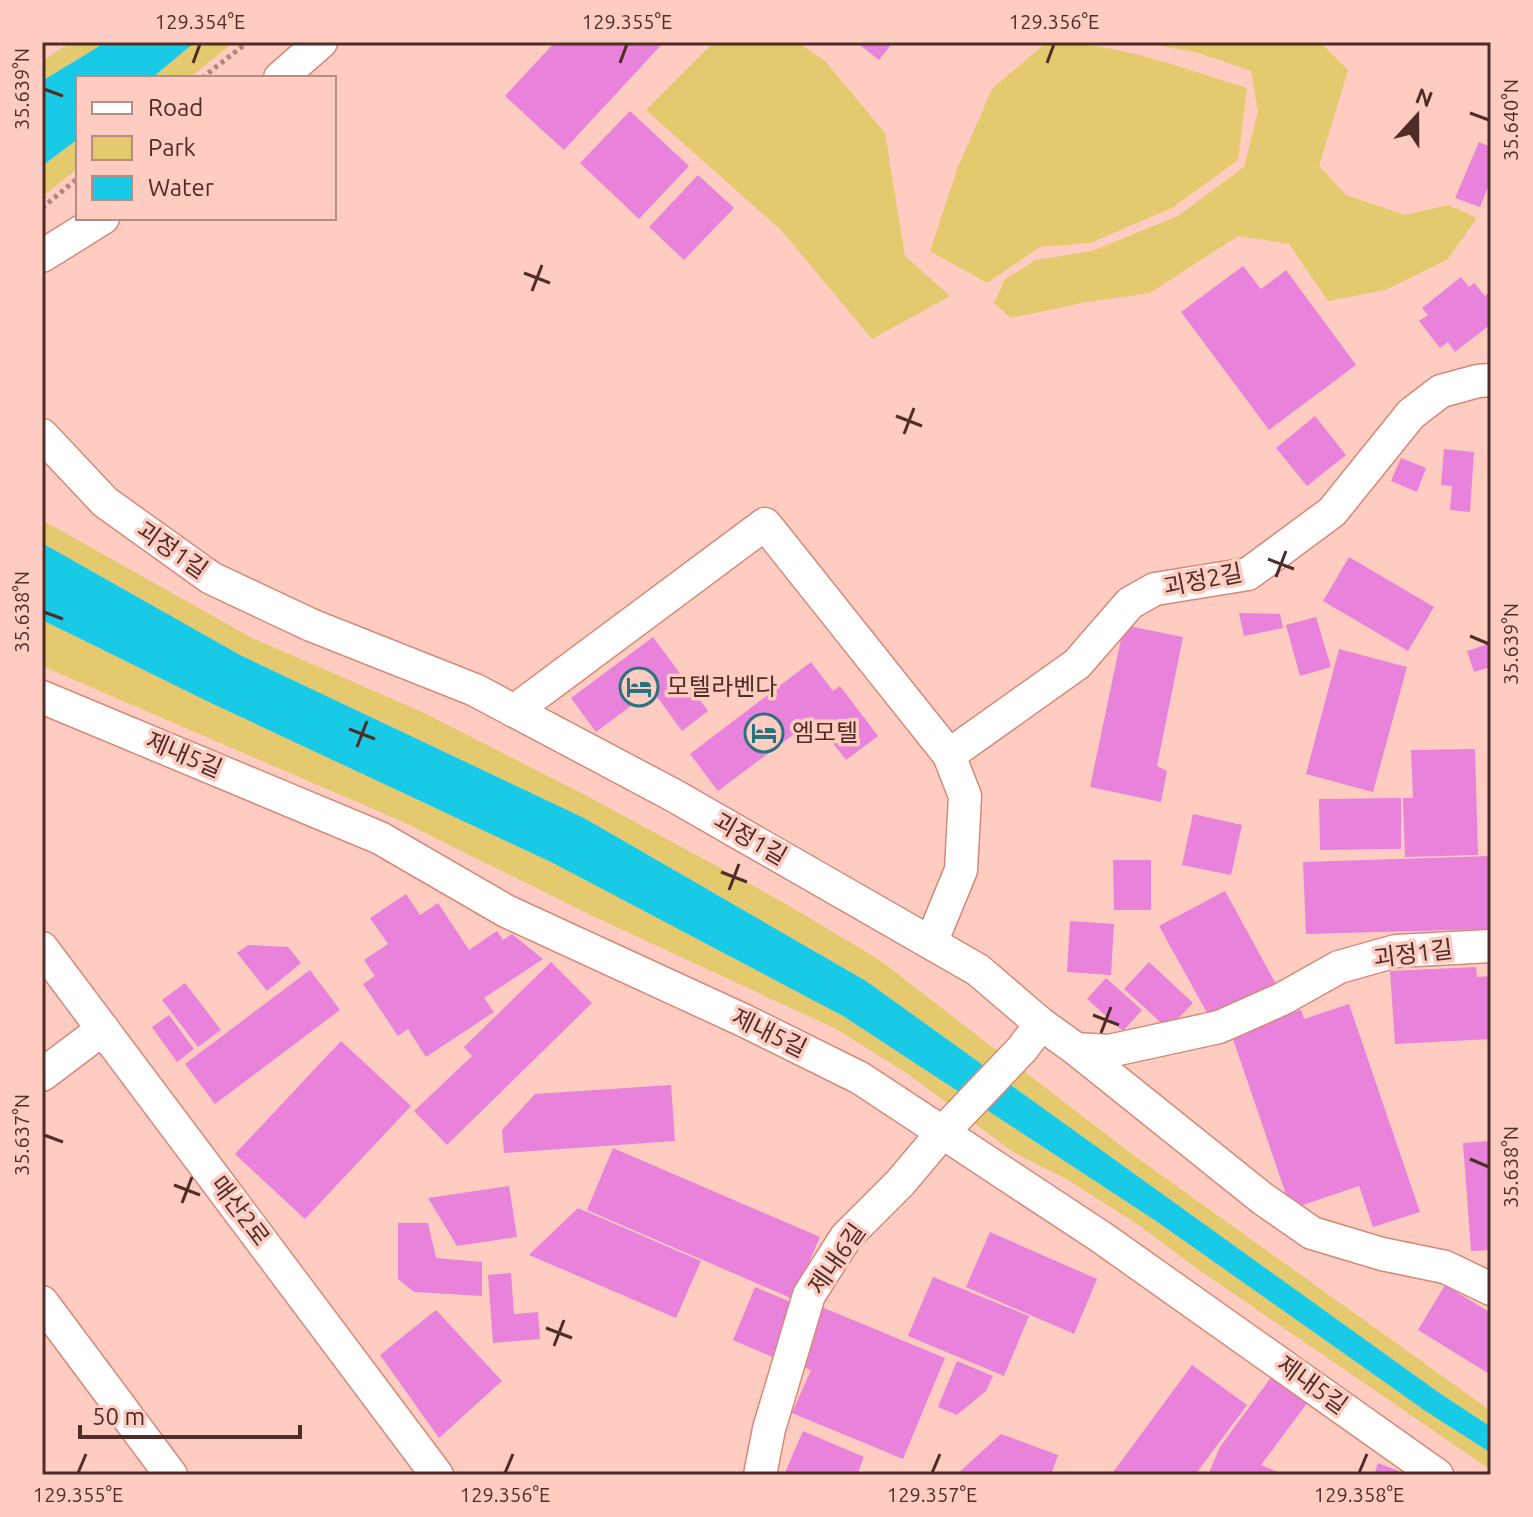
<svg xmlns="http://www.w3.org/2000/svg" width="1533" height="1517" font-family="Ubuntu,'Noto Sans KR',sans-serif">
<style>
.green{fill:#e4c96f}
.water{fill:#19cae6}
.building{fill:#e882da}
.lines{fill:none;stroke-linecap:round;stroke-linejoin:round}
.minor-casing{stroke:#d68978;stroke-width:35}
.path{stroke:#af857c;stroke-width:5;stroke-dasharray:4 4;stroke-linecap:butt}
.minor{stroke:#fff;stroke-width:32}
.ticks{fill:none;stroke:#4d2d26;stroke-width:3}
.labels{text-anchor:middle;stroke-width:7;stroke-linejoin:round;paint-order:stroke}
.street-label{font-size:24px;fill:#4d2d26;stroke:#feccc1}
.poi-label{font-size:24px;fill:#4d2d26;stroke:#feccc1;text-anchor:start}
.neatline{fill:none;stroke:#4d2d26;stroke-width:3}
.ticks-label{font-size:20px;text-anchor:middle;fill:#4d2d26}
</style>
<rect width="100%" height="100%" fill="#feccc1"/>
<!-- green -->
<g class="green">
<path d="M71,42H106L42,81V61Z"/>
<path d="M195,42H234L189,78H152Z"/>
<path d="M714,42H797L825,61L885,133L905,256L950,296L872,339L781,230L646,110Z"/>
<path d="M1047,42C1115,42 1182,68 1247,88L1238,160L1172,208L1090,243L1040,247L987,283L930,251L958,167L992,89Z"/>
<path d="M1141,42H1320L1348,70L1319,166L1346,195L1405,215L1448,205L1477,218L1447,260L1385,290L1328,301L1289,244L1238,236L1150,293L1082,303L1011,318L994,303L1005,279L1036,260L1092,251L1178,216L1244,167L1258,112L1251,71L1199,53Z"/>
<path d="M78,139V168L42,197V166Z"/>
<path d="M42,520L252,638L420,711L587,796L781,901L878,959L1129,1152L1491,1411V1427L1438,1392L866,981L584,818L240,655L42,543Z"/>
<path d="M42,620L213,704L553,863L843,1016L1156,1221L1427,1412L1491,1453V1470L1202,1272L1137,1224L1068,1180L1013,1152L908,1074L836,1029L597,918L401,821L42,666Z"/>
</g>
<!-- water -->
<g class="water">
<path d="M106,42H195L152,78H78V139L42,166V81Z"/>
<path d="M42,543L240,655L584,818L866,981L1438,1392L1491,1427V1453L1427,1412L1156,1221L843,1016L553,863L213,704L42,620Z"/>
</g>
<!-- building -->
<g class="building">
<path d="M555,42H664L564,150L505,96Z"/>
<path d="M856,42H893L879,60Z"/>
<path d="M630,111L689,166L639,219L580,163Z"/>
<path d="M1479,142L1491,147V180L1480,207L1455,198Z"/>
<path d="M698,175L734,208L684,260L649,227Z"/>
<path d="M1243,266L1261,289L1286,270L1356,365L1269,430L1181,312Z"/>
<path d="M1461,277L1469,287L1474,283L1485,296L1488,293L1491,297V324L1455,352L1448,342L1440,348L1419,321L1428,315L1422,308Z"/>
<path d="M1315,416L1346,455L1307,486L1276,448Z"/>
<path d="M1444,449L1474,452L1470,512L1450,510L1452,486L1441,485Z"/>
<path d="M1401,458L1426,468L1417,492L1391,481Z"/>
<path d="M1349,557L1434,607L1408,651L1323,601Z"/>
<path d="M1239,613L1280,614L1283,628L1244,636Z"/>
<path d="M1316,617L1331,667L1300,676L1286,625Z"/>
<path d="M1124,625L1183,637L1157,766L1167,771L1161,802L1090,787Z"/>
<path d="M653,637L708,711L682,731L652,690L596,732L571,698Z"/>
<path d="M1491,643V667L1474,672L1467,651Z"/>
<path d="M1339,649L1407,667L1373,792L1306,774Z"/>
<path d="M811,662L833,691L840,686L878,736L846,760L814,719L718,791L690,754Z"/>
<path d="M1475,749L1478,855L1405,857L1403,798H1413L1411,750Z"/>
<path d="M1401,798V849L1320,850L1319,799Z"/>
<path d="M1193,814L1242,825L1231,875L1182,865Z"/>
<path d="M1491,856V929L1306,934L1303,862Z"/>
<path d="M1113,860H1151V910H1114Z"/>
<path d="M1225,891L1276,984L1211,1020L1159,926Z"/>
<path d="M406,894L420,915L438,903L469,950L497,931L503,940L512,934L543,959L484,998L494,1012L426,1057L408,1029L398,1036L363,984L375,976L364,960L388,944L370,918Z"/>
<path d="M1070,921L1114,924L1111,975L1067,972Z"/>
<path d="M248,945L288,947L301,963L267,991L237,953Z"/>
<path d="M551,962L592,1003L447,1145L414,1111L472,1056L464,1047Z"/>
<path d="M1149,962L1193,1003L1168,1029L1124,989Z"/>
<path d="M1476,967L1477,977L1491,976V1039L1395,1044L1390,971Z"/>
<path d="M310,970L340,1010L215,1104L185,1064Z"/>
<path d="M1106,978L1142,1010L1123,1031L1087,999Z"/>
<path d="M185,983L221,1030L198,1047L162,1000Z"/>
<path d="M1349,1004L1420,1212L1373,1227L1359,1186L1291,1209L1231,1033L1301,1010L1304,1019Z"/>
<path d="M169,1015L194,1049L177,1062L152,1027Z"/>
<path d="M341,1041L411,1106L305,1219L235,1154Z"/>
<path d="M671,1085L675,1141L504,1153L502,1130L535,1094Z"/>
<path d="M1491,1141V1250L1471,1251L1463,1143Z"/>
<path d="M613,1148L820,1237L793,1299L587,1210Z"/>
<path d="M509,1186L517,1237L457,1246L428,1198Z"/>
<path d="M578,1208L701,1261L676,1318L529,1255Z"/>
<path d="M398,1223H428L436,1258L482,1262V1296L414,1292L398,1279Z"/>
<path d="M990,1232L1097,1279L1074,1334L966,1287Z"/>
<path d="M511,1273L514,1314L538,1312L540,1339L493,1343L488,1275Z"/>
<path d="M933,1277L1029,1316L1004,1376L908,1336Z"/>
<path d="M1445,1285L1491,1313V1375L1418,1330Z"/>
<path d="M755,1287L800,1306L777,1359L733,1340Z"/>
<path d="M819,1306L945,1358L903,1459L792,1413L811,1370L795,1364Z"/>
<path d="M436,1310L502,1381L439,1438L380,1355Z"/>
<path d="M957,1361L993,1376L986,1391L957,1415L938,1407Z"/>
<path d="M1192,1365L1247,1405L1195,1475H1111Z"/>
<path d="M1272,1376L1308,1402L1261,1465L1285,1475H1208L1220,1447Z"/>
<path d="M803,1431L864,1457L857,1475H784Z"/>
<path d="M1001,1434L1058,1455L1051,1475H956Z"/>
<path d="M1378,1463L1409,1475H1374Z"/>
</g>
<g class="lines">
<defs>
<g id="minor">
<path d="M280,78L321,42"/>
<path d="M42,256L103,218"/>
<path d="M42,435L105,502L211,578L311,625L475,690L673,795L978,970L1041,1024L1076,1049L1109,1051L1219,1027L1282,999L1339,967L1396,951L1491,946"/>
<path d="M42,697L380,838L506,911L745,1021L860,1078L1101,1237L1437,1475"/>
<path d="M514,711L765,524L949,755L965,796L961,870L931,943"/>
<path d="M949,755L1077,664L1130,603L1155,589L1248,574L1332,512L1411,414L1441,391L1478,381L1491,380"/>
<path d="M42,948L437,1475"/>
<path d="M1076,1049L1263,1199L1312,1233L1382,1254L1445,1267L1491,1289"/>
<path d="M42,1075L103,1029"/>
<path d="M42,1302L171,1475"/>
<path d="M760,1475L769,1429L809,1295L846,1237L900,1183L943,1132L1022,1049L1041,1024"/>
</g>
</defs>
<!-- minor casing -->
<use href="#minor" class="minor-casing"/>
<!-- path -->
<g class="path">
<path d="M202,78L248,42"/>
<path d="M42,208L78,178"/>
</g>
<!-- minor -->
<use href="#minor" class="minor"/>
</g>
<!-- ticks -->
<path class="ticks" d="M193,63L200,44M620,63L627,44M1047,63L1054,44M44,89L63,96M1470,113L1489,120M524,273L550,283M532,291L542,265M896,416L922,426M904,434L914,408M1268,559L1294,569M1276,577L1286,551M44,612L63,619M1470,636L1489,644M349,729L375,739M357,747L367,721M721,872L747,882M729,890L739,864M1093,1015L1119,1025M1101,1033L1111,1007M44,1135L63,1142M1470,1159L1489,1167M174,1185L200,1195M182,1203L192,1177M546,1328L572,1338M554,1346L564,1320M78,1473L86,1454M505,1473L513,1454M932,1473L940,1454M1359,1473L1367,1454"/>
<!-- icons -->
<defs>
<symbol id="hotel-ring" viewBox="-11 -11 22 22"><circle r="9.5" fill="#feccc1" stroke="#2b727f" stroke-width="1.5"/><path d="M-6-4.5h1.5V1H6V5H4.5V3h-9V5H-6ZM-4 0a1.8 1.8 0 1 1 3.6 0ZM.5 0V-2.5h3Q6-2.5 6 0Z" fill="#2b727f"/></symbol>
</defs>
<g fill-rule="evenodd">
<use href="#hotel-ring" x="617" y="665" width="44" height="44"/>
<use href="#hotel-ring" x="742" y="711" width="44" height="44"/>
</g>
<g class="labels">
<!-- street labels -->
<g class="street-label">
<text transform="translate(172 550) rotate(35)" y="8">괴정1길</text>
<text transform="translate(1203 580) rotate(-11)" y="8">괴정2길</text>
<text transform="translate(184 755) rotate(23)" y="8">제내5길</text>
<text transform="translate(750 839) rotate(30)" y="8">괴정1길</text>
<text transform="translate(1413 954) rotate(-7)" y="8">괴정1길</text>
<text transform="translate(769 1033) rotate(26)" y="8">제내5길</text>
<text transform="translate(240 1211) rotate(53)" y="8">매산2로</text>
<text transform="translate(837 1259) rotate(-55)" y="8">제내6길</text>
<text transform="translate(1312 1385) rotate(36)" y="8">제내5길</text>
</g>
<!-- poi labels -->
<g class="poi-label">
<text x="667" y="695">모텔라벤다</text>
<text x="792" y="741">엠모텔</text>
</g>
</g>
<!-- border -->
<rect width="1533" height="1517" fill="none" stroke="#feccc1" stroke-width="88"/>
<!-- legend -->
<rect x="76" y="76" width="260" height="144" fill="#feccc1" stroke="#b78c83" stroke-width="2"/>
<rect x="92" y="102" width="40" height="12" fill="#ffffff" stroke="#b78c83" stroke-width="2"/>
<text x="148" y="116" font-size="24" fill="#4d2d26">Road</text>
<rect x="92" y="136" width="40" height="24" fill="#e4c96f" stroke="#b78c83" stroke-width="2"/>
<text x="148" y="156" font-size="24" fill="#4d2d26">Park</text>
<rect x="92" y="176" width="40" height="24" fill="#19cae6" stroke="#b78c83" stroke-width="2"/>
<text x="148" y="196" font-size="24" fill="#4d2d26">Water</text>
<!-- north arrow -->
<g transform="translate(1417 116) rotate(21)" stroke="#feccc1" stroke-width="6" paint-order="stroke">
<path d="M0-6L14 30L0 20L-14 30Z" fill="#4d2d26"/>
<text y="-12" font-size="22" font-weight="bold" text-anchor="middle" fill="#4d2d26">N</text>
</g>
<!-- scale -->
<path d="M80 1425v12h220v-12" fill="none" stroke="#4d2d26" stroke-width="4"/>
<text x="92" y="1425" font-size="24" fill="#4d2d26" stroke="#feccc1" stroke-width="6" paint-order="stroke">50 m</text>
<rect x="44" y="44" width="1445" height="1429" class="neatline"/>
<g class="ticks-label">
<text x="200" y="29">129.354°E</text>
<text x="627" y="29">129.355°E</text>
<text x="1054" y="29">129.356°E</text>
<text transform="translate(22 89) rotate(-90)" y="7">35.639°N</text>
<text transform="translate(1511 120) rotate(-90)" y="7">35.640°N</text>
<text transform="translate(22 612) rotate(-90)" y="7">35.638°N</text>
<text transform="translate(1511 644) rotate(-90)" y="7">35.639°N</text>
<text transform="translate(22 1135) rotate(-90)" y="7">35.637°N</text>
<text transform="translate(1511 1167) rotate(-90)" y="7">35.638°N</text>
<text x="78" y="1502">129.355°E</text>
<text x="505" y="1502">129.356°E</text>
<text x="932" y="1502">129.357°E</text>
<text x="1359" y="1502">129.358°E</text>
</g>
</svg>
